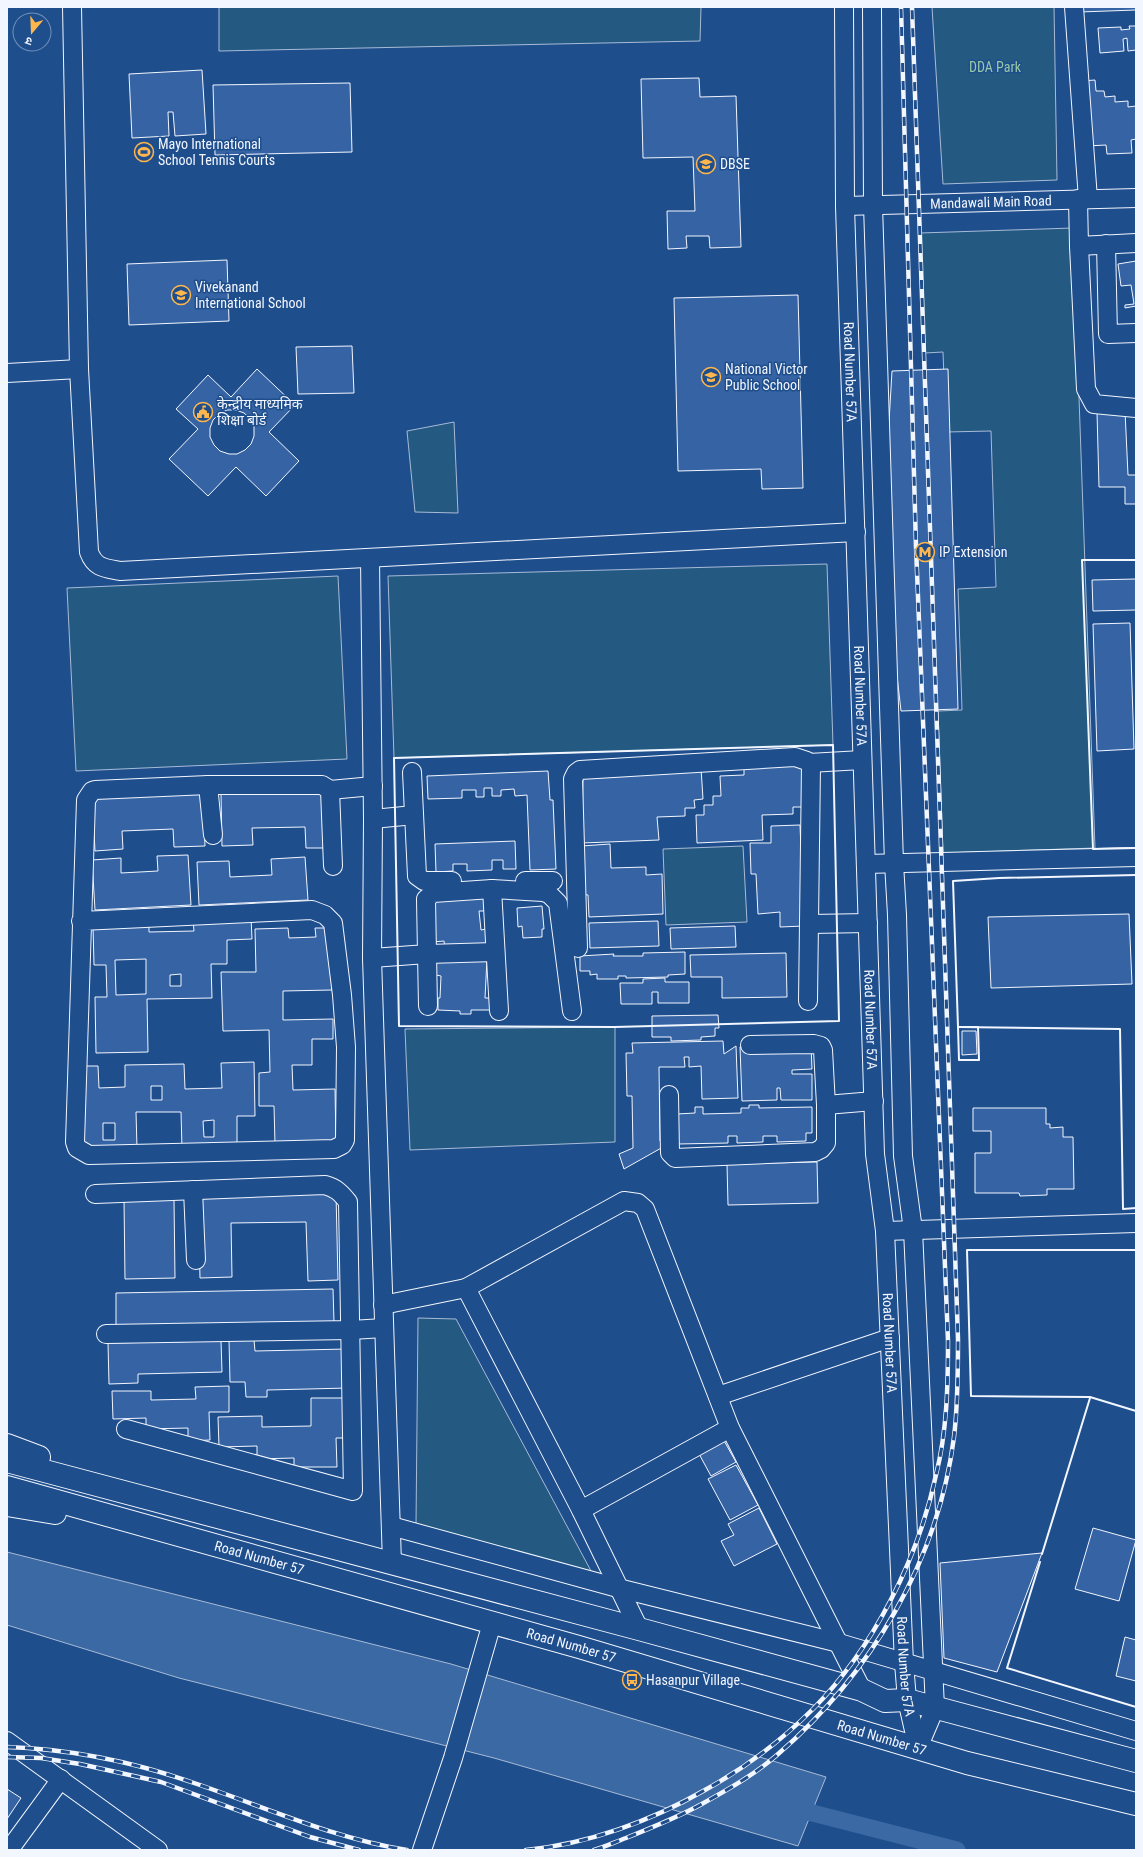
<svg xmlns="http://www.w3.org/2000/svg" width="1143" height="1857" font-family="'Roboto Condensed','Noto Sans Devanagari',sans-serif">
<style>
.green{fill:#245a82;stroke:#a8bbd7}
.water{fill:#3b69a3;stroke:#a8bbd7}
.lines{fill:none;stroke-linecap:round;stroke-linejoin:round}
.canal{stroke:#3b69a3;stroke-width:17}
.building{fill:#3563a3;stroke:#f2f6ff;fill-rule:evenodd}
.minor-casing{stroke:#f2f6ff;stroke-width:20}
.major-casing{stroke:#f2f6ff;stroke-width:24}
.minor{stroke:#1f4e8c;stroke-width:18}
.major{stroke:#1f4e8c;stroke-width:22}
.rail-casing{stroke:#f2f6ff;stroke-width:4.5}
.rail{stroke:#1f4e8c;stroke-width:3;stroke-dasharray:9;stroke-linecap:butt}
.wall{stroke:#f2f6ff;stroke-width:2}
.labels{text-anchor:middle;stroke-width:3;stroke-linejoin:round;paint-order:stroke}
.park-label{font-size:14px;fill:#97c8a6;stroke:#1f4e8c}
.poi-label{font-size:14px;fill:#f2f6ff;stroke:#1f4e8c;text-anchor:start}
.street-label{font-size:14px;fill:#f2f6ff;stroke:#1f4e8c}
</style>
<rect width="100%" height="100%" fill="#1f4e8c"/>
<!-- green -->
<g class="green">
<path d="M219,7H701L700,41L219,51Z"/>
<path d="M932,7H1054L1057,180L943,184Z"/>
<path d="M1073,228L1095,848L943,853L938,711L962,710L958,589L996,587L991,431L946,432L943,352L925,353L920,233Z"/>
<path d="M454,422L458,513L415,512L407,431Z"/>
<path d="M827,564L833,745L394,758L388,576Z"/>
<path d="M338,576L347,759L76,771L67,588Z"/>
<path d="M743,846L747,922L666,925L663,849Z"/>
<path d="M615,1027V1142L410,1150L405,1029Z"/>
<path d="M418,1318L456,1319L598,1584L416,1526Z"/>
</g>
<!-- water -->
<path class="water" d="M7,1552L451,1664L826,1777L798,1846L494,1758L179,1678L7,1625Z"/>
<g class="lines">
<!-- canal -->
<path class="canal" d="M789,1807L957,1850"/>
</g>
<!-- building -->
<g class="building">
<path d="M1078,7H1136V10L1079,12Z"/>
<path d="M1129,26H1136V50L1128,51L1127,38L1123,39L1124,51L1100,53L1098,28L1121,27V30L1130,29Z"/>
<path d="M202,70L206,134L175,136L173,112H168L169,136L132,138L129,74Z"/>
<path d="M699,78L700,97L736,96L741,247L710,248L709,236H686L687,248L668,249L667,211H695L693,157L643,158L641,79Z"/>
<path d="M1095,80L1096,91H1104L1105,97L1115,96V102L1128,101V107L1136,106V139L1131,140L1132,153L1107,154L1106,145L1087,146L1082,81Z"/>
<path d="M350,83L352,152L215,155L213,85Z"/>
<path d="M227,260L229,321L129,325L127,264Z"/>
<path d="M1136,261V306L1125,308V305L1134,304L1131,285L1121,286L1118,264Z"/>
<path d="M798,295L803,488L762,489L761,469L678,471L674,298Z"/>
<path d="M352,346L354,393L298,394L296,347Z"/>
<path d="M257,369L295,405L269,432L299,461L266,496L236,467L208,496L169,459L198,429L176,409L208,375L231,397ZM227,410H236L244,413L251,419L254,427V436L251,444L245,450L237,454H229L220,451L214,445L210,437V428L213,420L219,414Z"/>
<path d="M948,369L958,709L901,711L891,623L887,456L892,371Z"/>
<path d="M1125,411L1128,475H1136V504H1125V487H1099L1097,412Z"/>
<path d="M1136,579V610L1093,611L1092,580Z"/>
<path d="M1130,623L1134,749L1097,751L1093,624Z"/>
<path d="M804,762L806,807H793V814L762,815L763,840L697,843L696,815H704V805H713V796H721L720,776L744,775V765Z"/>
<path d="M701,768L703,799L694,800L695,808H685V816L657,817L659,840L582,843L583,778Z"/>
<path d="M548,771L550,800H553L556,869L530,870L527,795L515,796L514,789L501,790V796H492V788H484V797H476V790H462V798L428,799L427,776Z"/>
<path d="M203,790L205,846L174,847L173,829L122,831L123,849L95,851L92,795Z"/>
<path d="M326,792L328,848H306L305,827L252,828L253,845L222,846L221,794Z"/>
<path d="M800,825L804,926L780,927V912L758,914L756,874H751L750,843H771V826Z"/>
<path d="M515,841L516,869H503V860H492V870L467,871V864H453V871L436,872L435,844Z"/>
<path d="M610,844L611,868L646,867V875L662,874L663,914L589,917L588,895L580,894L581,846Z"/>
<path d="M188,855L191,905L95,910L92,860L121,858V873L158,871L157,856Z"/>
<path d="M305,857L308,900L199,905L197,862L229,861L230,877L272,875L271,859Z"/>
<path d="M483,893L485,911H479L481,930L486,929L487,947L445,950L444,941L433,942L430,897Z"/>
<path d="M542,906L544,929H542V937L523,938L522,926L518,927L517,908Z"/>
<path d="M1129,914L1132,984L991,988L988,917Z"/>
<path d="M251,917L252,939L227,940V964H211L212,998L147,999L148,1052L96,1053L95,997H107L106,965H94L93,926L149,922V932L194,931L193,920ZM146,959V994L116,995L115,960ZM181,974V986H170V975Z"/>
<path d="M658,921L659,946L590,948L589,923Z"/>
<path d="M735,926L736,947L671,949L670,928Z"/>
<path d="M288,928L289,938L316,937L315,928H331L332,990L283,991V1020L333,1019V1039H312V1065H292L293,1090L335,1089L336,1143L275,1144L274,1106H259V1073L270,1072L269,1030L223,1031L221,972H256L255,929Z"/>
<path d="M685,952V974L668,975V977L626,978V976H618V979H597V974L590,975V971H580V956L614,954L613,956H643V953Z"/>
<path d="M786,953L787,997L722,998V977H691L690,955Z"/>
<path d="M436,958L487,959L485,998H490V1010H471V1014H460V1011L438,1010V998H440L441,976L436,975Z"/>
<path d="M665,978V982H689V1003H658V992H652V1004H621L620,983H643V979Z"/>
<path d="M718,1015L719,1028H715V1036L701,1037V1040L671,1041V1037H652V1016Z"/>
<path d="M962,1031H976L977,1054L962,1055Z"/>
<path d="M723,1041L724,1054L736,1046L738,1098L702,1099L701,1066L689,1067V1057H684L685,1067H659L660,1141H662L663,1147L624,1169L619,1154L633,1148L632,1096H627L626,1053H633L632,1043Z"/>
<path d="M811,1046L812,1069L792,1070V1074H812V1100H781L780,1088H777V1100L742,1101L740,1047Z"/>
<path d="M254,1062L255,1116H237V1148L182,1149L181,1112H136L137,1148L84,1149L82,1066H98L99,1088L125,1087V1065L184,1064L185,1089L222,1088L221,1063ZM151,1086H162V1100H151ZM214,1120V1137H204L203,1121ZM103,1123H115V1140H103Z"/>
<path d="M749,1105H759V1108L812,1107V1133H806V1141L777,1142V1136H763V1142L737,1143V1136H728V1143L678,1144L677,1114L695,1113V1107H703V1114L741,1113V1108H749Z"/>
<path d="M973,1108H1046V1124H1050V1128L1063,1127V1137H1073L1074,1189H1047V1195L1020,1196L1019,1193H975V1153H991V1131H973Z"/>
<path d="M817,1162L818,1203L728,1205L727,1164Z"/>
<path d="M336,1193L338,1280L308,1281L306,1222L231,1223L232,1277L200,1278L198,1196Z"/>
<path d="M124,1200H174L175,1278L125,1279Z"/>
<path d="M333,1289L334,1322L116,1327V1293Z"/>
<path d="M229,1340H254L255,1351L347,1349L348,1388L267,1390V1397H246L245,1382H230Z"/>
<path d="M221,1341L222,1372L138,1374V1383L109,1384L108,1343Z"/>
<path d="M229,1386V1412H209L210,1440L188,1441V1428L146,1429V1418L113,1419L112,1391H151V1400L196,1399L195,1387Z"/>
<path d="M311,1398H343L344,1438H336L337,1467H294V1458L257,1459V1446L219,1447L218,1417L262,1416V1427L311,1426Z"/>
<path d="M723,1439L736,1462L711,1476L698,1452Z"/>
<path d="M736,1465L758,1505L730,1520L708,1479Z"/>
<path d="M759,1508L777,1544L734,1566L721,1541L734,1535L728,1524Z"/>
<path d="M1093,1528L1136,1540L1119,1601L1075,1589Z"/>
<path d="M1042,1553L997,1672L944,1658L940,1563Z"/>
<path d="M1125,1637L1136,1640V1681L1116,1676Z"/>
<path d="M7,1789L21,1798L7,1819Z"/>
</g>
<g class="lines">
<defs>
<g id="minor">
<path d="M72,7L79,369L89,552C95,568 104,568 120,571L856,532"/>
<path id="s1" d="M844,7L845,206L875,1154L885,1231L904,1663L907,1700L918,1748"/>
<path d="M872,7L873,205L894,863L897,915L903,1156L913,1230L935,1708L918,1748"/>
<path d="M1074,7L1088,199"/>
<path d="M1078,199L1079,246L1136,243"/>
<path id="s2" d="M845,206L1136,198"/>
<path d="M1106,244L1108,334L1136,333"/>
<path d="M1079,246L1086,389L1094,404L1136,408"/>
<path d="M7,373L79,369"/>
<path d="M370,558L373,819L372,958L392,1563"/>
<path d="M809,763L862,760"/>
<path d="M412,772L417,876L424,881H452"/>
<path d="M208,785L213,835"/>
<path d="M330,790L373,786"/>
<path d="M373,819L414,815"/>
<path d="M866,864L1136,857"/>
<path d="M525,881H553"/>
<path d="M492,889L499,1011"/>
<path d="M81,921L312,910L325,915L333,923L342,995L346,1047L345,1140L342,1145L334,1149L89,1155L77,1148L75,1142L86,800L92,791L95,790L208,785H322L330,790L333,866"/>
<path d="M810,924L868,923"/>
<path d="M578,948L573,779L576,773L580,770L795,757L807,761L811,765L808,1001"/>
<path d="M372,958L427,954L426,899L433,893L492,889L543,892L549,894L558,903L572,1011"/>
<path d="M428,1006L427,954L495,952"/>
<path d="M669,1095L670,1153L675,1158L815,1152L821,1149L826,1143V1105L823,1050L821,1046L814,1044L750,1045"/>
<path d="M826,1105L874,1101"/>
<path d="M193,1190L196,1260"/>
<path d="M95,1194L325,1185C336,1188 341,1193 348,1202L353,1491L126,1429"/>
<path d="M885,1231L1136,1223"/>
<path d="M383,1305L466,1288"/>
<path d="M106,1334L351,1330L384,1328"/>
<path d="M718,1396L890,1338"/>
<path d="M581,1510L730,1428"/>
<path d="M391,1526L618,1588L839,1643L1136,1731"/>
<path d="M639,1629L581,1510L466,1288L624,1201L638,1203L645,1209L730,1428L862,1690"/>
<path d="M7,1741L158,1850"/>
<path d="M9,1850L61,1779"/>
<path d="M422,1850L453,1758L492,1623"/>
</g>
<g id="major">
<path d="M7,1445L39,1457"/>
<path d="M7,1461L639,1629L862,1690L885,1701L907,1700L1136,1761"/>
<path id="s3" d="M7,1487L579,1647L967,1763L1136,1804"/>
<path d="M7,1505L55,1513"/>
</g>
</defs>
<!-- minor casing -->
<use href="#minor" class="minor-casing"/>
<!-- major casing -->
<use href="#major" class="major-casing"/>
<!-- minor -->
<use href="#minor" class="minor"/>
<!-- major -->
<use href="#major" class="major"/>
<defs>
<g id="rail">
<path d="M7,1747C70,1749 134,1762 194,1783C265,1807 332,1838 407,1850"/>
<path d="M7,1757L41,1758L80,1764L161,1782L310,1837L359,1850"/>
<path d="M526,1850C588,1844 651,1821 705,1790C745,1768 781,1741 813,1709C874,1647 918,1559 936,1475C947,1431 948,1386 948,1341L916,547L901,7"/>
<path d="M594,1850C605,1847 615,1842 626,1838C651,1828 676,1818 700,1805C727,1790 754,1775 777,1755C871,1674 938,1561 954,1437C958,1404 958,1372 958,1339L912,7"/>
</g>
</defs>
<!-- rail casing -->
<use href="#rail" class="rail-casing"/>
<!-- rail -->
<use href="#rail" class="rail"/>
<!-- wall -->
<g class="wall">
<path d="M1136,560H1082L1093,849L1136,848"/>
<path d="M833,745L839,1021L615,1027L399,1026L394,758Z"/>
<path d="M1136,875L999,878L953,881L958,1027L1120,1029L1123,1209L1136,1208"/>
<path d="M958,1027H978L979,1060H959Z"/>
<path d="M1136,1250H967L971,1396L1090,1397L1136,1411"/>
<path d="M1042,1554L1090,1398"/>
<path d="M1040,1562L1007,1668L1136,1707"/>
</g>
</g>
<!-- icons -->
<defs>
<symbol id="stadium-ring" viewBox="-11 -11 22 22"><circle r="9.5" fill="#1f4e8c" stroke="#ffb74d" stroke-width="1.5"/><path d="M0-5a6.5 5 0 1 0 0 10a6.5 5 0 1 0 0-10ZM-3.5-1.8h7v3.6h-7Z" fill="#ffb74d"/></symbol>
<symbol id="school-ring" viewBox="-11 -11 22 22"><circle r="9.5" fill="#1f4e8c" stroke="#ffb74d" stroke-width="1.5"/><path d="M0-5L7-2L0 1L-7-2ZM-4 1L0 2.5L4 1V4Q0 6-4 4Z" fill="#ffb74d"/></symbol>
<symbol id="civic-ring" viewBox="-11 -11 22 22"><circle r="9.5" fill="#1f4e8c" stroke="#ffb74d" stroke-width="1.5"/><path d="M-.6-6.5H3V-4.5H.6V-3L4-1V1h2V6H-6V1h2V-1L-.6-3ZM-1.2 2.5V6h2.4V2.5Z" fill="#ffb74d"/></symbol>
<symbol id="metro-ring" viewBox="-11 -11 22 22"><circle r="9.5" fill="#1f4e8c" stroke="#ffb74d" stroke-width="1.5"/><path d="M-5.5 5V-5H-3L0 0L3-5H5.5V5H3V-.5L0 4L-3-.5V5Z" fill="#ffb74d"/></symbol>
<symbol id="bus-ring" viewBox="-11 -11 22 22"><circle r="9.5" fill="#1f4e8c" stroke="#ffb74d" stroke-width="1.5"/><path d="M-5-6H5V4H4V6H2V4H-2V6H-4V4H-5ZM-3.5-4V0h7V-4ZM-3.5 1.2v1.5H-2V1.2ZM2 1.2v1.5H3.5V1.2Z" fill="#ffb74d"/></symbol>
</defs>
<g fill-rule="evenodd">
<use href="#stadium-ring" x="133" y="141" width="22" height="22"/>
<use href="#school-ring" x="695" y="153" width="22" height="22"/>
<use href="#school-ring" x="170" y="284" width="22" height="22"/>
<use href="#school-ring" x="700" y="366" width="22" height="22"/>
<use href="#civic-ring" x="192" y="401" width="22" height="22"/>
<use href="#metro-ring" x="914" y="541" width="22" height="22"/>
<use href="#bus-ring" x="621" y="1669" width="22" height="22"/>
</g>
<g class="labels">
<!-- park labels -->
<g class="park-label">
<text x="995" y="72">DDA Park</text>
</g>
<!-- poi labels -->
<g class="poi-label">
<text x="158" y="149">Mayo International<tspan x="158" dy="16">School Tennis Courts</tspan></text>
<text x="720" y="169">DBSE</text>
<text x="195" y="292">Vivekanand<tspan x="195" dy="16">International School</tspan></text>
<text x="725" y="374">National Victor<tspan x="725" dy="16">Public School</tspan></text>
<text x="217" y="409">केन्द्रीय माध्यमिक<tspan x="217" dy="16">शिक्षा बोर्ड</tspan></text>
<text x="939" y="557">IP Extension</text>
<text x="646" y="1685">Hasanpur Village</text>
</g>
<!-- street labels -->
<g class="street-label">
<text dy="5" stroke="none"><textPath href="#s2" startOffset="146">Mandawali Main Road</textPath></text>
<text dy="5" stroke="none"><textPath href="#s1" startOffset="365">Road Number 57A</textPath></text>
<text dy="5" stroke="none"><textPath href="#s1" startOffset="689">Road Number 57A</textPath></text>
<text dy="5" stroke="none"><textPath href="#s1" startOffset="1013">Road Number 57A</textPath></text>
<text dy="5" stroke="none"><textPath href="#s1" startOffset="1337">Road Number 57A</textPath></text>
<text dy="5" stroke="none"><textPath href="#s3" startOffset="262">Road Number 57</textPath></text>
<text dy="5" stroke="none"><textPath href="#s3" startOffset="586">Road Number 57</textPath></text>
<text dy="5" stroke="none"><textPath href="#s1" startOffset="1661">Road Number 57A</textPath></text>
<text dy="5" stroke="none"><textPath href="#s3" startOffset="910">Road Number 57</textPath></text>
</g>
</g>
<!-- border -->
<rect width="1143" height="1857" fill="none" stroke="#f2f6ff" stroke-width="16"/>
<!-- north arrow -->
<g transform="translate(32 32) rotate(199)"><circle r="19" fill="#1f4e8c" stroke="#7391ba"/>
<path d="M0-3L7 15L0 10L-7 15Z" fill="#ffb74d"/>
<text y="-6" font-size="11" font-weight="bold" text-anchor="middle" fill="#f2f6ff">उ</text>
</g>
</svg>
